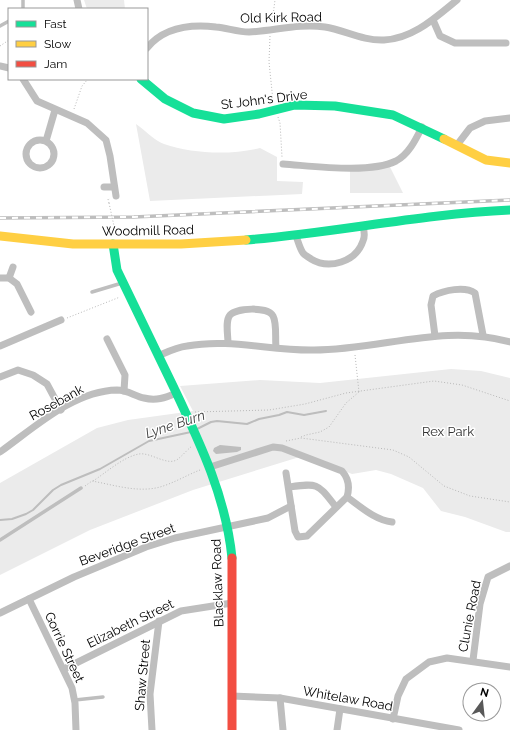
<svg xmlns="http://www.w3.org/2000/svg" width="510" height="730" font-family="Raleway,sans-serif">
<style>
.green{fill:#ebebeb}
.water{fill:#bdbdbd}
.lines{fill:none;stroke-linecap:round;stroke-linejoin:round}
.stream{stroke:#bdbdbd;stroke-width:2}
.path{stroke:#b9b9b9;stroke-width:1;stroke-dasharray:1 2;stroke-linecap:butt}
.lane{stroke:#bebebe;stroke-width:3.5}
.street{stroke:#bebebe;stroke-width:7}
.fast{stroke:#16e098;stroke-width:9}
.slow{stroke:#ffcf43;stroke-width:9}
.jam{stroke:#f24e42;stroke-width:9}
.rail-casing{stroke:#bebebe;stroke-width:3.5}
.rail{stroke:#fff;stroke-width:2;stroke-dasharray:6;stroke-linecap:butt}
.path-bridge{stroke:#b9b9b9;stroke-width:1;stroke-dasharray:1 2;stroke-linecap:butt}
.labels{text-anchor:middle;stroke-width:3;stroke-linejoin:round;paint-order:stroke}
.street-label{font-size:13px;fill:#000;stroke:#fff}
.park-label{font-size:13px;fill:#313131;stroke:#fff}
.water-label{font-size:14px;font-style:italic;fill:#424242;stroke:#fff}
</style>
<rect width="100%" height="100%" fill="#fff"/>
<!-- green -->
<g class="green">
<path d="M84,0H124L125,9H87Z"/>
<path d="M136,124C145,130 155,141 164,144C193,154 231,155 260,148L277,157V181L303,182L302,194L150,201Z"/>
<path d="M388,163L403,193H350V167Z"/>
<path d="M451,369L481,371L510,378V532H506L465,517L441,511L423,488L391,474L376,470L352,474L306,455L193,490L90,530L0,575V483L97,428L128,420L193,411L180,386L260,380L320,383Z"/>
</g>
<!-- water -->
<path class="water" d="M220,445L241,447V450L237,452L216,454L213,451L214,448Z"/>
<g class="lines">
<!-- stream -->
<g class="stream">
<path d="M197,429L211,422L217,421L247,424L259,419L279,415L287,412L304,415L326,411"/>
<path d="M0,520L12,519L26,514L33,510L53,490L61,485L100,469L149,441L191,432"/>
</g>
<!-- path -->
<g class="path">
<path d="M272,23L275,0"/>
<path d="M270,36L269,62L273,101"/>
<path d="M0,46L9,40"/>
<path d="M74,109L82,86L88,79"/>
<path d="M278,117L280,123L282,157"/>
<path d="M109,203L108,199H110"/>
<path d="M113,235L114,226"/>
<path d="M67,318L120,297"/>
<path d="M355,355L359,392"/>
<path d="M195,412L269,410L305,404L346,393L434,381L462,385L510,401"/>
<path d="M301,437L306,435L320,432L329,427L346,403L359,392"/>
<path d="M286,441L301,438L393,450L409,457L444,486L470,496L510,502"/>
<path d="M93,481C107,472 123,457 139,454C151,452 168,467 178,459C183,455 187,450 192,446"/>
<path d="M85,486L92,481C114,485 138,493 160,487C174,483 187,475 200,470"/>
</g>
<!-- lane -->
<g class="lane">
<path d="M23,0V9"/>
<path d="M0,26L9,21"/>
<path d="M92,292L122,283"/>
<path d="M0,540L81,488"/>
<path d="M75,700L103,697"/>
</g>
<!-- street -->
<g class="street">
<path d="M77,0L79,9"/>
<path d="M433,20L440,36L455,43H506"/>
<path d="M147,48C164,27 190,24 216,27C227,28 238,32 249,32C274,31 299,23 325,27C344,30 363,41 384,40C413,39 436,17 457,0"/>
<path d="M0,66L9,68"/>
<path d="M23,79L37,101L87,123L106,140L110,156L116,196"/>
<circle cx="40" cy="154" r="14"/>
<path d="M46,141L55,110"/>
<path d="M457,145L470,128L485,121L510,118"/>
<path d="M283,164C313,166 370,174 396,161C409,154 416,139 422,127"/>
<path d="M104,187H114"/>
<path d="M296,236C298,241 300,249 303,253C305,256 309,257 311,259C329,270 356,262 363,241C365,237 364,230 363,226"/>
<path d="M0,278H9L17,284L31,312"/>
<path d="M9,278L13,267"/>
<path d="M435,336L431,305L433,296C444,290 465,286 475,293L483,335"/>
<path d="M107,339L125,375L124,391"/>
<path d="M228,343C228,335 225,321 230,315C236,308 268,306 273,316C277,323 275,338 276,347"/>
<path d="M0,346L61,320"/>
<path d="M158,356C167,352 177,347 187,346C230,338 271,351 314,350C381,350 443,323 510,342"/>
<path d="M0,377L18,370L33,375L47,384L61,410"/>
<path d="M0,452C34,428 73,391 117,390C127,390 135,396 144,398C156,401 165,398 176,393"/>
<path d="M210,467L273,447L282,448L342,471C349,479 350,487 347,497L307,536L298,537L295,531L286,473"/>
<path d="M289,487C319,483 317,483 336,507"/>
<path d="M347,497C361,507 375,520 392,522"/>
<path d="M29,599L72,688L75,703L76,730"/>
<path d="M0,613L74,577L146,547L175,538L268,518L291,506"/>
<path d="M473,660L480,604L488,577L510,566"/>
<path d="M64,669L181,611L232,603"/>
<path d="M232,696L280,698L459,730"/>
<path d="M280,698L283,730"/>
<path d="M393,719L398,696L406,679L429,662L447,658L510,667"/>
<path d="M152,730L150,694L159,621"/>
<path d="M337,730L340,709"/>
</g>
<!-- fast -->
<g class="fast">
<path d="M141,79L165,99L193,113L224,119L259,114L295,105L335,106L393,115L444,139"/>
<path d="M246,240C334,233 421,214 510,210"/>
<path d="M113,244L117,270C136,309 155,349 174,388C200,443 226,497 232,558"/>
</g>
<!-- slow -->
<g class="slow">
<path d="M444,139L486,160L510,163"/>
<path d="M0,236L73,244H181L246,240"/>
</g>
<!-- jam -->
<path class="jam" d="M232,558V730"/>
<defs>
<path id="rail" d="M0,218L134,217L510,200"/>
</defs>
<!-- rail casing -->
<use href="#rail" class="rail-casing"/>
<!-- rail -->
<use href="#rail" class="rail"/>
<!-- path-bridge -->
<path class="path-bridge" d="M109,203L114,226"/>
</g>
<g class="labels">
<!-- street labels -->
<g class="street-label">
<text transform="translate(281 17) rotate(-1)" y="5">Old Kirk Road</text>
<text transform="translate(264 99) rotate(-7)" y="5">St John's Drive</text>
<text transform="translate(148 230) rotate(-1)" y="5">Woodmill Road</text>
<text transform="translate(56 402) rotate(-29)" y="5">Rosebank</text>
<text transform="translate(127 544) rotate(-20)" y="5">Beveridge Street</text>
<text transform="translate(217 583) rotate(-92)" y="5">Blacklaw Road</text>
<text transform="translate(469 616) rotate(-79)" y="5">Clunie Road</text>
<text transform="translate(130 623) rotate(-26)" y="5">Elizabeth Street</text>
<text transform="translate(65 647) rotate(65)" y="5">Gorrie Street</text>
<text transform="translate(142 675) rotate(-85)" y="5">Shaw Street</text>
<text transform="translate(348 698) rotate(10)" y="5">Whitelaw Road</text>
</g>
<!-- park labels -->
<g class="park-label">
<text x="448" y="436">Rex Park</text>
</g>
<!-- water labels -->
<g class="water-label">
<text transform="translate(175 424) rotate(-18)" y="5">Lyne Burn</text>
</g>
</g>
<!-- legend -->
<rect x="8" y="8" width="140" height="72" fill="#ffffff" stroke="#999999"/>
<rect x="16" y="21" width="20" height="6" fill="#16e098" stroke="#999999"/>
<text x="44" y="28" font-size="12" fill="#000000">Fast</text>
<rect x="16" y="41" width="20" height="6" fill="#ffcf43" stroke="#999999"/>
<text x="44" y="48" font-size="12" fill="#000000">Slow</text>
<rect x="16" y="61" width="20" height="6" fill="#f24e42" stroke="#999999"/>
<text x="44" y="68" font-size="12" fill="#000000">Jam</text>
<!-- north arrow -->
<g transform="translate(482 702) rotate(15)"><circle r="19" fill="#ffffff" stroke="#999999"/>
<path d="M0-3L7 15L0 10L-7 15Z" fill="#595959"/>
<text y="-6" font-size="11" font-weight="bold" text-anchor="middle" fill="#000000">N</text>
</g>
</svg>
